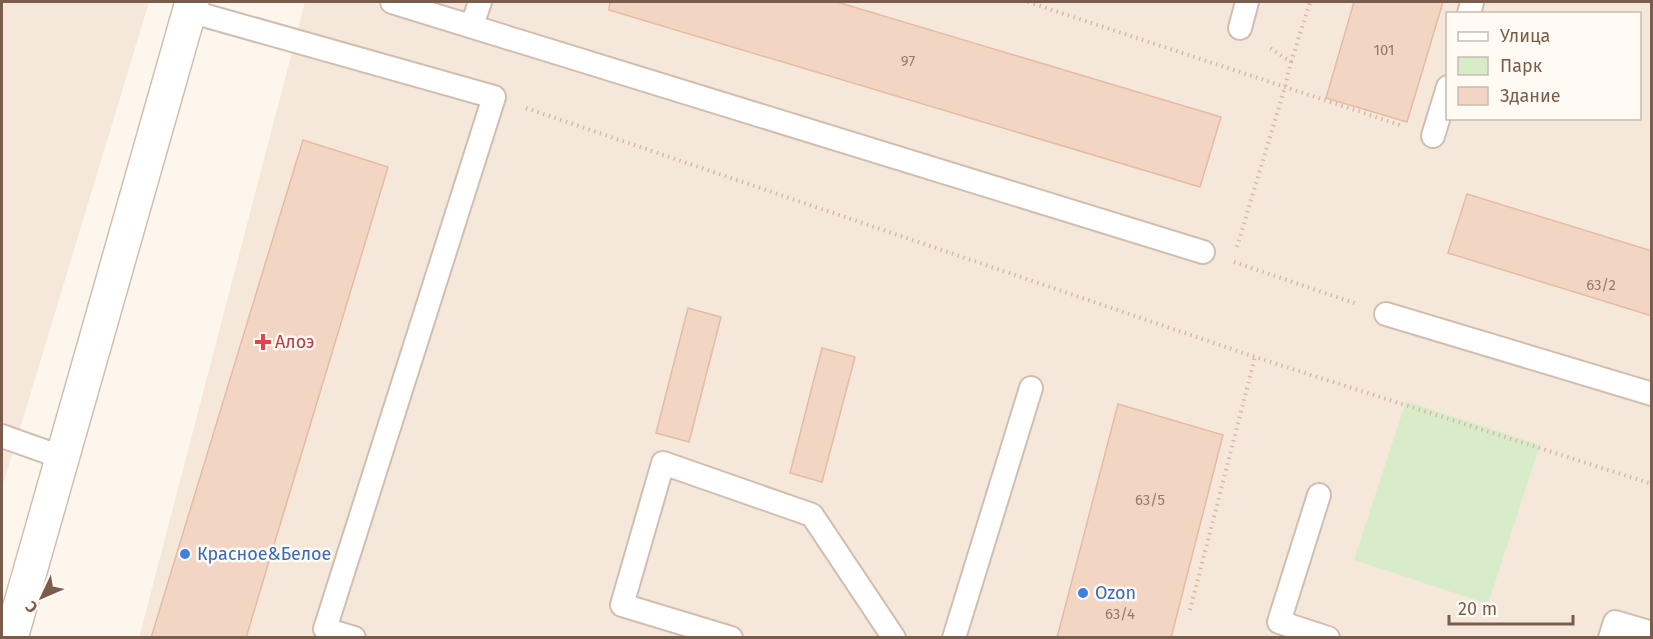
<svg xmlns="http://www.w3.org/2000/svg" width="1653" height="639" font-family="'Fira Sans',sans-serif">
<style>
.residential{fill:#f5e8da;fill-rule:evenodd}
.green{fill:#d8ecc9}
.building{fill:#f3d5c3;stroke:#e6bba3;stroke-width:1.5}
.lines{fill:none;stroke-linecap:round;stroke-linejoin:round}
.service-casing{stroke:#d1beb0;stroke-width:26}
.minor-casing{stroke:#d1beb0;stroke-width:36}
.path{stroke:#d9b8a5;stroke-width:4;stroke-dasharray:1.5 4.5;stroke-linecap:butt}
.service{stroke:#fff;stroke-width:22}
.minor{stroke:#fff;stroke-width:33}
.health-dot{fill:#e0444e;stroke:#fffaf3;stroke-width:2}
.shop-dot{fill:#3f7fe0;stroke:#fffaf3;stroke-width:2}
.labels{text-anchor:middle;stroke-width:5;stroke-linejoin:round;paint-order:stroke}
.number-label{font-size:15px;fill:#987a6a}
.health-label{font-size:18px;fill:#be3a42;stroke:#fffaf3;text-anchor:start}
.shop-label{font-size:18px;fill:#366cbe;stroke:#fffaf3;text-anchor:start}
</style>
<rect width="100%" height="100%" fill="#fdf6ec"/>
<!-- residential -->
<g class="residential">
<path d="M2,2H149L2,488Z"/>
<path d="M305,2H1651V637L139,638ZM1448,14H1640V118H1448Z"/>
</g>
<!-- green -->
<path class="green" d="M1406,401L1540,445L1488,604L1354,560Z"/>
<!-- building -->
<g class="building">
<path d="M610,2H837L1221,117L1200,187L609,10Z"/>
<path d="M1354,2H1443L1407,122L1326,98Z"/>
<path d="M303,140L388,167L267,568L246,638H151Z"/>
<path d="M1467,194L1652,251V316L1448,253Z"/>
<path d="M688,308L721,317L689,442L656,433Z"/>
<path d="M822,348L855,357L822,482L790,473Z"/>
<path d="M1118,404L1223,435L1171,638H1057Z"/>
</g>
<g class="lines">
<defs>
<g id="service">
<path d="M392,2L1203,252"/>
<path d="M189,11L494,97L325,629L354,638"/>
<path d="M1469,14L1472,2"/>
<path d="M472,25L480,2"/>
<path d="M1240,28L1247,2"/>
<path d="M1433,136L1448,87"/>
<path d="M1386,314L1652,394"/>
<path d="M2,436L61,457"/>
<path d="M1319,495L1279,622L1328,638"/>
<path d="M731,638L622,605L663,463L812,515L894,638"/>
<path d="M954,638L1031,388"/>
<path d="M1610,638L1615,622L1652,633"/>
</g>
<path id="minor" d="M11,638L192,2"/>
</defs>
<!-- service casing -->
<use href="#service" class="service-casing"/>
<!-- minor casing -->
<use href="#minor" class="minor-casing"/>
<!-- path -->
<g class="path">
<path d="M1028,2L1403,126"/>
<path d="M1291,62L1310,2"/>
<path d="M526,108L1255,357L1652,484"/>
<path d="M1237,247L1285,87L1291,62L1267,46"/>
<path d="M1234,262L1357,304"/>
<path d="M1190,610L1255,357"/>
</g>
<!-- service -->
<use href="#service" class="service"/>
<!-- minor -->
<use href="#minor" class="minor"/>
</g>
<!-- markers -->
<path class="health-dot" d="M260 333h6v6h6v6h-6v6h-6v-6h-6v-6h6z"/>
<g class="shop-dot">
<circle cx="185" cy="554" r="6"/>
<circle cx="1083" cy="593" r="6"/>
</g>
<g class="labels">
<!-- number labels -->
<g class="number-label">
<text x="1384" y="55">101</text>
<text x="908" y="66">97</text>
<text x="1601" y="290">63/2</text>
<text x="1150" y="505">63/5</text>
<text x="1120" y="619">63/4</text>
</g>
<!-- health labels -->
<g class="health-label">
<text x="275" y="348">Алоэ</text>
</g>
<!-- shop labels -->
<g class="shop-label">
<text x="197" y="560">Красное&amp;Белое</text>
<text x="1095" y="599">Ozon</text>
</g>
</g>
<!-- border -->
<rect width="1653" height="639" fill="none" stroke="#7a5c4d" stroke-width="6"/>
<!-- legend -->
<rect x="1446" y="12" width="195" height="108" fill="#fffaf3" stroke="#cabbb1" stroke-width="1.5"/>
<rect x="1458" y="32" width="30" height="9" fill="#ffffff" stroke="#cabbb1" stroke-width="1.5"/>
<text x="1500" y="42" font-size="18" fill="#7a5c4d">Улица</text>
<rect x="1458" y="57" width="30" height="18" fill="#d8ecc9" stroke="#cabbb1" stroke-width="1.5"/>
<text x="1500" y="72" font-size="18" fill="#7a5c4d">Парк</text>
<rect x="1458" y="87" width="30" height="18" fill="#f3d5c3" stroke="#cabbb1" stroke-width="1.5"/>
<text x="1500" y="102" font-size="18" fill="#7a5c4d">Здание</text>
<!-- north arrow -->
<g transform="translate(42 597) rotate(226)" stroke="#fffaf3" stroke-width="4.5" paint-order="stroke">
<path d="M0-4.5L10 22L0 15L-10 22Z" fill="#7a5c4d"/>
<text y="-9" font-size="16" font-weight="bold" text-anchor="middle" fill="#7a5c4d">С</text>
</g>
<!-- scale -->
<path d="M1449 615v9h124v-9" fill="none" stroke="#7a5c4d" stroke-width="3"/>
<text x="1458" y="615" font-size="18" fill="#7a5c4d" stroke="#fffaf3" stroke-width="4.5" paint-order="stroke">20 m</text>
</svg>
